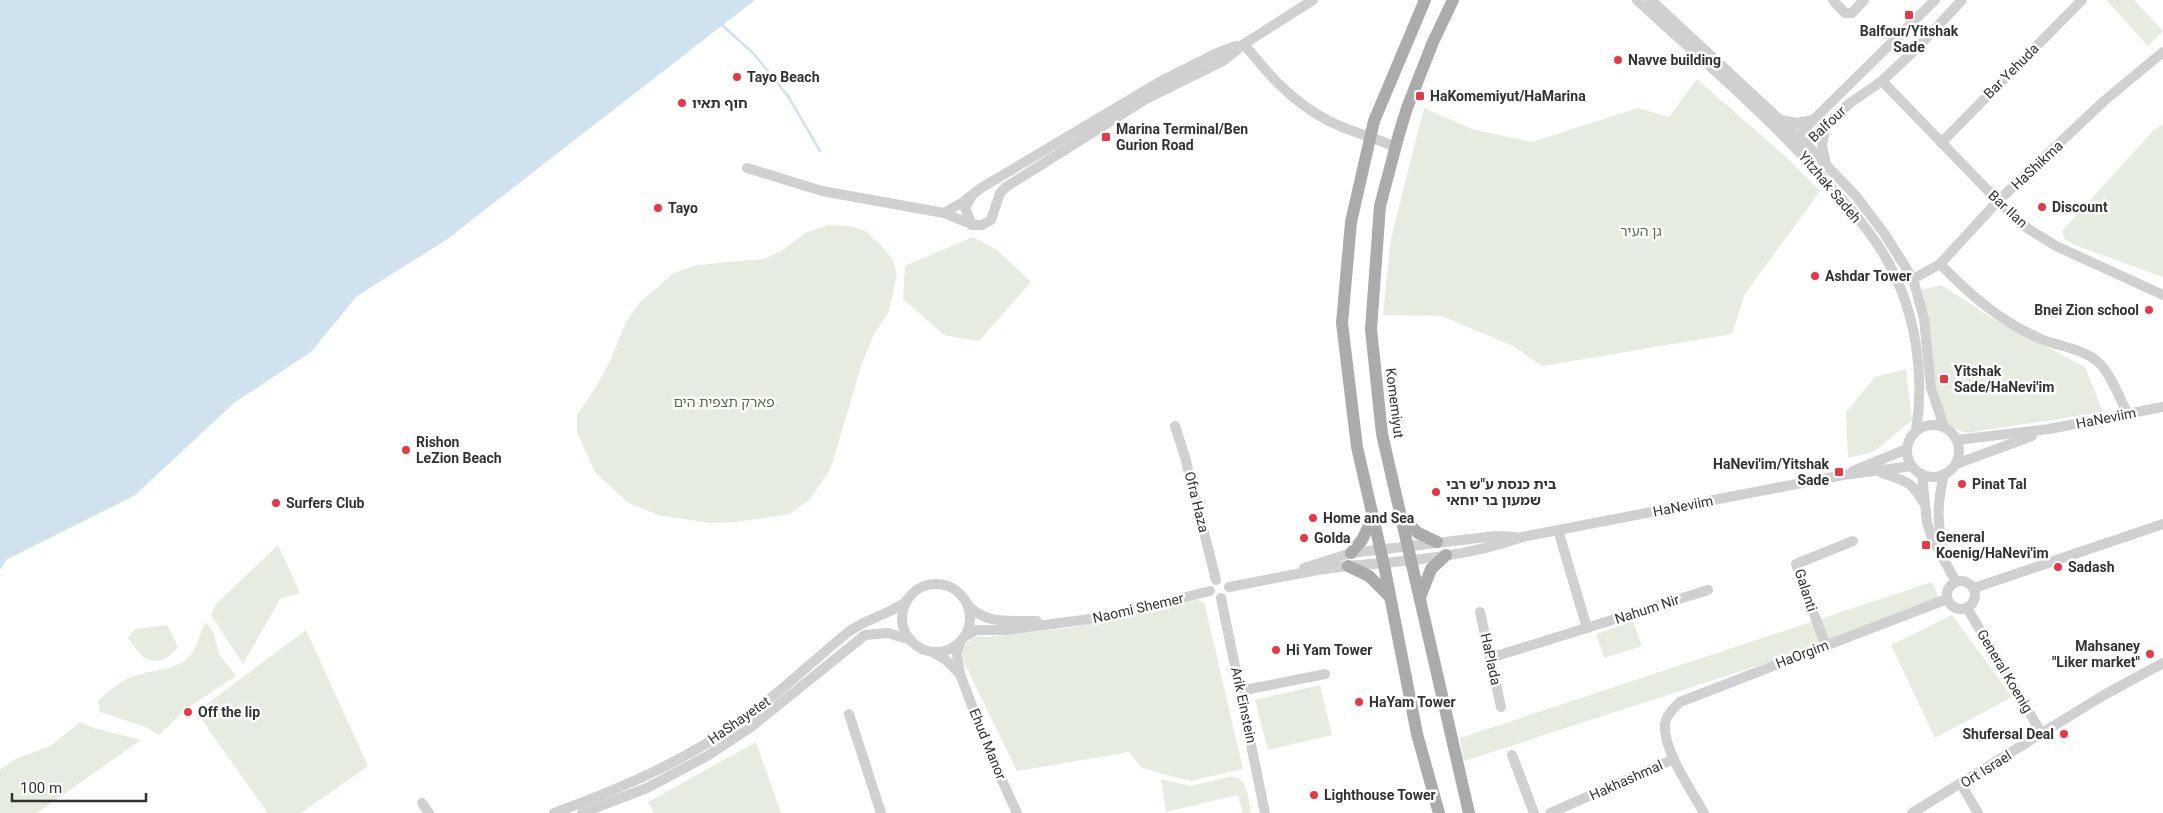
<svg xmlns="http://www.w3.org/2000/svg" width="2163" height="813" font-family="Roboto,'Noto Sans Hebrew',sans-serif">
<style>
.green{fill:#e6ecdf}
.water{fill:#cfe2ee}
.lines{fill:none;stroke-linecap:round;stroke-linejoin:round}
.stream{stroke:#cfe2ee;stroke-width:2.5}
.minor{stroke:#d0d0d0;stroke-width:10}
.major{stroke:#ababab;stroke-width:12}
.poi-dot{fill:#e63946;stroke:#fff;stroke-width:2}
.labels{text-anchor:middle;stroke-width:5;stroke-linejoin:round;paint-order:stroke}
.poi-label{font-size:14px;font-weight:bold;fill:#333;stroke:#fff;text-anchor:start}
.street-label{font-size:14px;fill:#333;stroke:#fff}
.park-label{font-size:14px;fill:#56703f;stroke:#fff}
</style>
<rect width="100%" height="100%" fill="#fff"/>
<!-- green -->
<g class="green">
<path d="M2106,0H2134L2163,31L2148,46Z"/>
<path d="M1697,79L1786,157L1820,191L1745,294L1732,334L1542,366L1513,346L1442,316L1383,315L1391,238L1424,108L1472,129L1532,142L1638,108L1669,117Z"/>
<path d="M2163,124V277L2072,244L2064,238L2062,231L2153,131Z"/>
<path d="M828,225L850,226L865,231L880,244L893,260L897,275L889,311L873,336L861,366L833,461L828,473L809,500L790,514L737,522L709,523L658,515L627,502L595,472L577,432V415L596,387L610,361L626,322L639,303L674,273L697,265L763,259L781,251L807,232Z"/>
<path d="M973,237L997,250L1031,282L979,341L944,335L903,299L905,266Z"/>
<path d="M1941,285L1995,320L2085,367L2103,412L1966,433C1959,430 1951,428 1946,422C1931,400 1925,320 1921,290Z"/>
<path d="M1906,369L1912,420L1875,451L1848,458L1846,412L1875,377Z"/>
<path d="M278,545L300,593L280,599L243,664L211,615L215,605Z"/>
<path d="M1932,582L1941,604L1825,644L1464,761L1460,738Z"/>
<path d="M1197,600L1204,602L1243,769L1190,781L1142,768L1129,752L1017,771L964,662C961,653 965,640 975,637C978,636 984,637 987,637L1076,627Z"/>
<path d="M1952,615L2012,697L1935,738L1891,645Z"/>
<path d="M1633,621L1642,646L1604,658L1596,634Z"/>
<path d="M206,622L214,634L219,654L236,676L186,709L159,735L146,727L100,712L98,701C108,691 119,682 132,677C153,668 182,672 194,650C199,641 200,632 206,622Z"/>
<path d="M167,625L178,647C171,656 159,665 147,659C140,656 133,644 128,638L135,629Z"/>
<path d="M306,630L368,766L301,813H268L196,712Z"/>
<path d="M1320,685L1332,735L1268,750L1255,700Z"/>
<path d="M80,722L94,728L141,740L37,813H0V769L16,759L52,745Z"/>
<path d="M756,742L781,813H654L648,802Z"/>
<path d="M1228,777C1248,774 1248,798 1251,813H1243L1238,795L1166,812L1161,779L1191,786Z"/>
</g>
<!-- water -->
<path class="water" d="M0,0H755L446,240L357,296L311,352L234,403L134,496L6,560L0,570Z"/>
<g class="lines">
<!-- stream -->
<path class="stream" d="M722,25L753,53L788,96L820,151"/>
<!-- minor -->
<g class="minor">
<path d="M1637,0C1703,61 1772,119 1831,187C1850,208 1875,237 1888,262C1916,313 1925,374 1916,431"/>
<path d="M1651,0L1806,144L1856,196L1884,233L1913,279L1924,319L1931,388L1944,427"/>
<path d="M1833,0L1845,13H1852L1864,0"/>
<path d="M1244,44C1269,75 1290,100 1327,120C1348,131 1373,137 1395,147"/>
<path d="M1882,81L1998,201L2027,228L2056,246L2163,295"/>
<path d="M1781,120L1797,123L1813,120"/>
<path d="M1825,127L1822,146L1826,164"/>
<path d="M1796,142L1797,136L1935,0"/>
<path d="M1941,143L2082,0"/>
<path d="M1801,145L1806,144L1850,103L1882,81L1916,49L1962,0"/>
<path d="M747,168L822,191L944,213L973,225H982L991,220L1000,193L1006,187L1146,99L1223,61L1244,44L1313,0"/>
<path d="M971,197L965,208L972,225"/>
<path d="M944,213L963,202L981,188L1161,81L1217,53L1236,46"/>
<path d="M1940,264C1969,294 2001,322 2041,339C2058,346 2083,349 2097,361C2110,372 2120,399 2128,414"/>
<path d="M1913,279L1940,264L1998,201L2104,101L2163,52"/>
<circle cx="1933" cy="451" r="26"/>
<path d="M1175,426L1185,457L1216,580"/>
<path d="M1957,440L2049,429L2163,407"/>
<path d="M1956,464L2032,436"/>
<path d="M1853,471L1907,449"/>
<path d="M1882,473C1903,480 1912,481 1923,502"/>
<path d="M1922,474L1927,523L1932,538L1956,582"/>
<path d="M1558,530L1587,628"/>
<path d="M1943,550C1937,519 1937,505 1944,474"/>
<path d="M1304,568L1351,553L1496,536L1516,537"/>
<circle cx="1961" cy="595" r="14"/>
<circle cx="936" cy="618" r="34"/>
<path d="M1229,587C1268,580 1309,570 1349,566C1407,561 1467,557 1522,537L1843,475L1912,466"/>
<path d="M1974,588L2163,524"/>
<path d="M1221,598L1265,813"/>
<path d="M967,604C985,626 1013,620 1037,621"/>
<path d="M1967,608L2042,734"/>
<path d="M1480,612L1501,707"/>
<path d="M965,636L976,630H1006L1105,617L1210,591"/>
<path d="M960,643L957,654L960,674L991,756L1017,813"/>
<path d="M1825,644L1796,564L1853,541"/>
<path d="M934,653L945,659L959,673"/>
<path d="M1490,658L1708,590"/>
<path d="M1240,691L1325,674"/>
<path d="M849,714L881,813"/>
<path d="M1512,755L1534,813"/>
<path d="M1961,784L1978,813"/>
<path d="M422,803L429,813"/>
<path d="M554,813C623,788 689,759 748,716C783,690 814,660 847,633C866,618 889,615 907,601"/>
<path d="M582,813L647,788L707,756L751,727L865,635L888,633L911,640"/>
<path d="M1550,813L1674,759"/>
<path d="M1704,813C1693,793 1658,743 1666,720C1668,713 1675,707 1680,702L1947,599"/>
<path d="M1912,813L2104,695L2163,663"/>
</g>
<!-- major -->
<g class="major">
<path d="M1425,0L1374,121L1351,222L1342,323L1357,447L1384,565L1417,734L1439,813"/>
<path d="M1453,0L1433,42L1407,108L1399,134L1380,206L1371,329L1382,434L1469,813"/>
<path d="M1403,518L1418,533L1437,542"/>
<path d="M1351,553L1362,540L1373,517"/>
<path d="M1348,566L1369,576L1390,597"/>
<path d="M1421,595L1431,569L1446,555"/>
</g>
</g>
<!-- markers -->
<g class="poi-dot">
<rect x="1904" y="10" width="10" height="10" rx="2.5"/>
<circle cx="1618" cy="60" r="5"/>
<circle cx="737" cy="77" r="5"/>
<rect x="1415" y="91" width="10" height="10" rx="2.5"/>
<circle cx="682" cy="103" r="5"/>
<rect x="1101" y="132" width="10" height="10" rx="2.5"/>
<circle cx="2042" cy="207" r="5"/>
<circle cx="658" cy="208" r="5"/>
<circle cx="1815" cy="276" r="5"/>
<circle cx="2149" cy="310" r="5"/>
<rect x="1939" y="374" width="10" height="10" rx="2.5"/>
<circle cx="406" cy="450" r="5"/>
<rect x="1834" y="467" width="10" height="10" rx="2.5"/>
<circle cx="1962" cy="484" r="5"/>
<circle cx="1436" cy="492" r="5"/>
<circle cx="276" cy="503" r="5"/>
<circle cx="1313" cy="518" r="5"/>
<circle cx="1304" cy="538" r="5"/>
<rect x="1921" y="540" width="10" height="10" rx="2.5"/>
<circle cx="2058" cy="567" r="5"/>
<circle cx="1276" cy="650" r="5"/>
<circle cx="2150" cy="654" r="5"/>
<circle cx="1359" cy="702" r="5"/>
<circle cx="188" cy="712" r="5"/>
<circle cx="2064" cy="734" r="5"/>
<circle cx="1314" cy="795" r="5"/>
</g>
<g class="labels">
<!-- poi labels -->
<g class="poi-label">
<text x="1909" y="36" text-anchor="middle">Balfour/Yitshak<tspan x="1909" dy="16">Sade</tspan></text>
<text x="1628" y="65">Navve building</text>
<text x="747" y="82">Tayo Beach</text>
<text x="1430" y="101">HaKomemiyut/HaMarina</text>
<text x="692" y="108">חוף תאיו</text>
<text x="1116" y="134">Marina Terminal/Ben<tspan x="1116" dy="16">Gurion Road</tspan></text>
<text x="2052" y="212">Discount</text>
<text x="668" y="213">Tayo</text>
<text x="1825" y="281">Ashdar Tower</text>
<text x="2139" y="315" text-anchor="end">Bnei Zion school</text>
<text x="1954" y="376">Yitshak<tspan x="1954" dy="16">Sade/HaNevi'im</tspan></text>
<text x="416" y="447">Rishon<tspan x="416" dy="16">LeZion Beach</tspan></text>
<text x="1829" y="469" text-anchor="end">HaNevi'im/Yitshak<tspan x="1829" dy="16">Sade</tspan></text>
<text x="1446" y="489">בית כנסת ע"ש רבי<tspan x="1446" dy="16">שמעון בר יוחאי</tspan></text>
<text x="1972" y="489">Pinat Tal</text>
<text x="286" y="508">Surfers Club</text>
<text x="1323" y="523">Home and Sea</text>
<text x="1936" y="542">General<tspan x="1936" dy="16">Koenig/HaNevi'im</tspan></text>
<text x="1314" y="543">Golda</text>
<text x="2068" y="572">Sadash</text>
<text x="2140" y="651" text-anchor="end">Mahsaney<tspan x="2140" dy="16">"Liker market"</tspan></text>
<text x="1286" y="655">Hi Yam Tower</text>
<text x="1369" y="707">HaYam Tower</text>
<text x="198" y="717">Off the lip</text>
<text x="2054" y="739" text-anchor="end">Shufersal Deal</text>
<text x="1324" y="800">Lighthouse Tower</text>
</g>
<!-- street labels -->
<g class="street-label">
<text transform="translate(2011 71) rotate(-45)" y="5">Bar Yehuda</text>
<text transform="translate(1827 124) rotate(-43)" y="5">Balfour</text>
<text transform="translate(2037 165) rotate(-43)" y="5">HaShikma</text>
<text transform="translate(1830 187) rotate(50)" y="5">Yitzhak Sadeh</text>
<text transform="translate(2008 209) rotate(43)" y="5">Bar Ilan</text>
<text transform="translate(1395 403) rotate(83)" y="5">Komemiyut</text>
<text transform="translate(2106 418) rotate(-11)" y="5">HaNeviim</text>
<text transform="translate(1197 502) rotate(76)" y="5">Ofra Haza</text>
<text transform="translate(1683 506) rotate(-11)" y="5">HaNeviim</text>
<text transform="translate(1806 590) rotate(72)" y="5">Galanti</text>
<text transform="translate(1138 608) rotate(-13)" y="5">Naomi Shemer</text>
<text transform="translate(1647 609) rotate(-18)" y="5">Nahum Nir</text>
<text transform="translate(1802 654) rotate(-21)" y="5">HaOrgim</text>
<text transform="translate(1491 659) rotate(78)" y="5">HaPlada</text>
<text transform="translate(2005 671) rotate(59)" y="5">General Koenig</text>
<text transform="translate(1244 705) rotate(78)" y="5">Arik Einstein</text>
<text transform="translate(739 720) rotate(-35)" y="5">HaShayetet</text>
<text transform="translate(988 744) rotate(68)" y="5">Ehud Manor</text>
<text transform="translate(1986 769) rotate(-32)" y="5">Ort Israel</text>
<text transform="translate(1626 780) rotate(-24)" y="5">Hakhashmal</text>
</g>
<!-- park labels -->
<g class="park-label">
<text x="1641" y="236">גן העיר</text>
<text x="724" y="407">פארק תצפית הים</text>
</g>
</g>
<!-- scale -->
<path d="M12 793v8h134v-8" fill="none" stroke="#333333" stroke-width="2.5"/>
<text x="20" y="793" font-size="15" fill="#333333" stroke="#ffffff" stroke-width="4" paint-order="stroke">100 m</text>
</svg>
